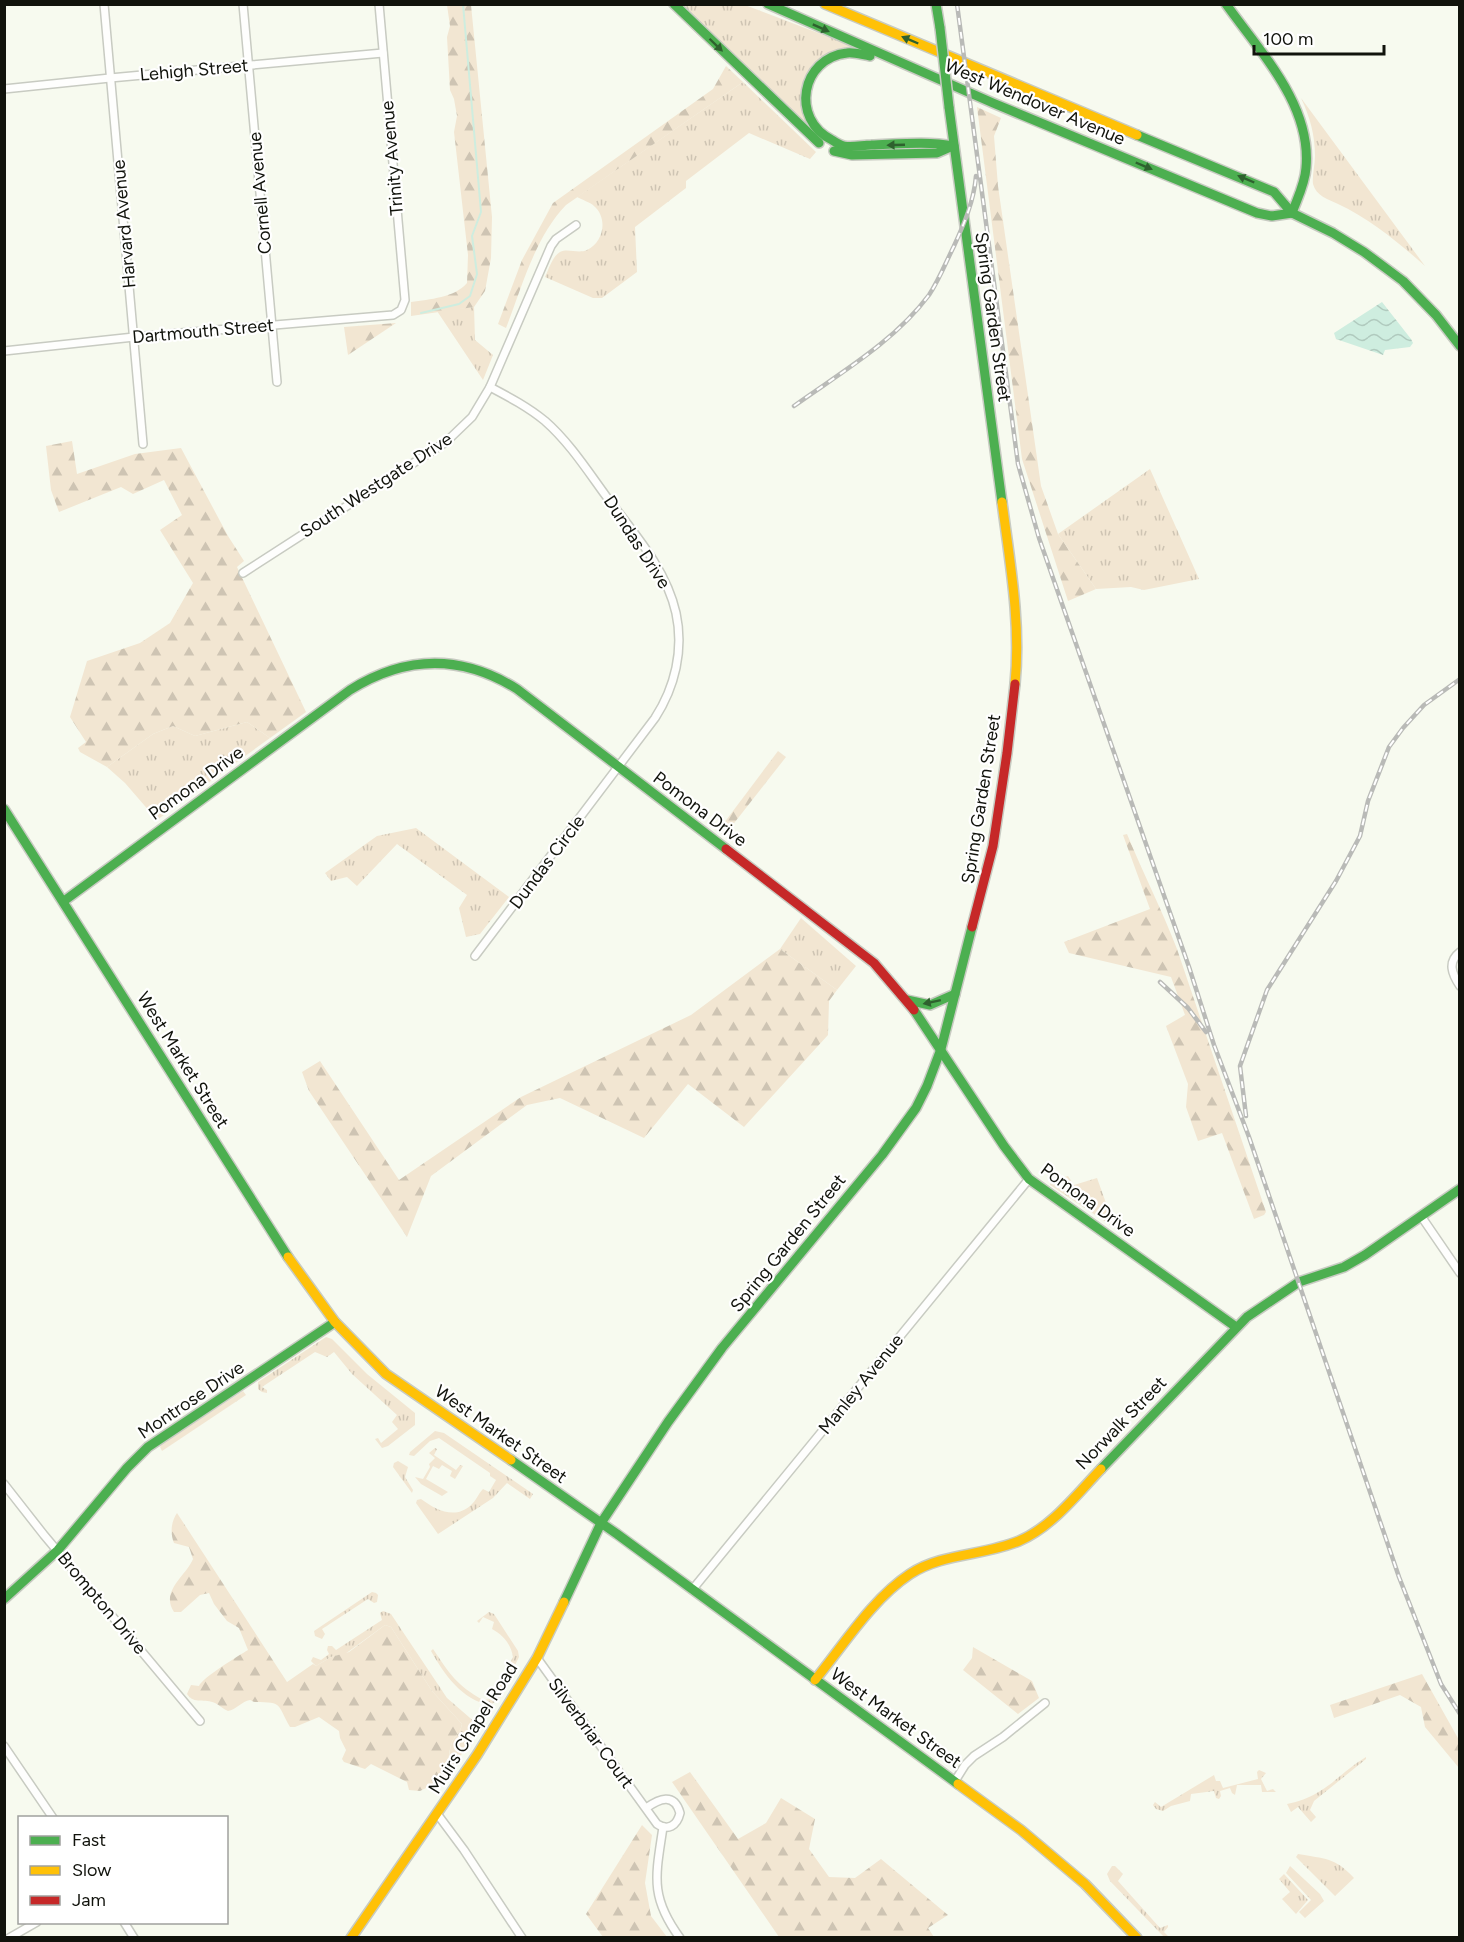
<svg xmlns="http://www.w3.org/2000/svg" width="1464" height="1942" font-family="Figtree,sans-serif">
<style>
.grass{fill:url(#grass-tufts)}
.forest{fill:url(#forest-firs)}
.water{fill:url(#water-waves)}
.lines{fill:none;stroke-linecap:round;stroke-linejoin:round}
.stream{stroke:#ceeddf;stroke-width:2}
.street-casing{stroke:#c8cbc2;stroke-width:10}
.fast-casing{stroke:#c8cbc2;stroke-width:12}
.slow-casing{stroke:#c8cbc2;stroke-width:12}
.jam-casing{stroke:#c8cbc2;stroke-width:12}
.street{stroke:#fefefd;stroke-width:7}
.fast{stroke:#4caf50;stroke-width:9}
.slow{stroke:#ffc107;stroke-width:9}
.jam{stroke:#c62828;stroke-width:9}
.rail-casing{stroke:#b9bab7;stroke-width:4.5}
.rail{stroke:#fff;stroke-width:2;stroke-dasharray:7;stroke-linecap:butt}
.fast-bridge-casing{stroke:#c8cbc2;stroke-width:12;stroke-linecap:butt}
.fast-bridge{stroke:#4caf50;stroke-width:9}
.oneway{fill:#2e612e}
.labels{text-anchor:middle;stroke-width:4.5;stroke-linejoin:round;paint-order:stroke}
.street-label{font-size:18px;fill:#11130c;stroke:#fff}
</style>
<defs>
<pattern id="grass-tufts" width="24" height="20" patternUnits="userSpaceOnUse" patternTransform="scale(1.5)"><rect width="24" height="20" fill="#f2e6d2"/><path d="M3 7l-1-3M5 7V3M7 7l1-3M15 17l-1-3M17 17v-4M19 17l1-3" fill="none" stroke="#cec4b3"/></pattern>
<pattern id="forest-firs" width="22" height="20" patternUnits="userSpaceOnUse" patternTransform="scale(1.5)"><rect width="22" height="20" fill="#f2e6d2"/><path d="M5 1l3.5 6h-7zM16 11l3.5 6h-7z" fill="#cec4b3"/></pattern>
<pattern id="water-waves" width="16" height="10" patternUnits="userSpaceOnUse" patternTransform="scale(1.5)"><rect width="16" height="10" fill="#ceeddf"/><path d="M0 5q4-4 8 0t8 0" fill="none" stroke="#b0cabe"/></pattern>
</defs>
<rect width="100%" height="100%" fill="#f7faef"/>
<!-- grass -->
<g class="grass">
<path d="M679,5H745L855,47L829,52L813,64L806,74L802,85L810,128Z"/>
<path d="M743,82L816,152L810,159L749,133L686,181V188L635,227L637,272L602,298H593L545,277C549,269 552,257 560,252C568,248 578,254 587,250C604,242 608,218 594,206C590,202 582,200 577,197Z"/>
<path d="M1301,98L1425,266C1398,242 1370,219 1338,204C1328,199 1316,196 1313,184C1312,176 1315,165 1315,156C1315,135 1310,117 1301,98Z"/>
<path d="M474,307L475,340L493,355L483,380L437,311Z"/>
<path d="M1150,469L1199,579L1144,590L1131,587L1096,589L1058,534Z"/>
<path d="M247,722L270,738L157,820L125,783L107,767L153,734L173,726L195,736Z"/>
<path d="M416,828L509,897L480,934L466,937L459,908L467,895L397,844L357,886L347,877L331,881L325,873L377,836Z"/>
<path d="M801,918L856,966L837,990L780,949Z"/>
<path d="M1068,1176L1074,1185L1097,1178L1115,1228L1050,1185L1051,1181Z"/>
<path d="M326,1337L332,1339L367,1374L415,1413V1425L388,1446L382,1448L375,1439L378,1438L381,1443L398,1429L392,1422L397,1415L352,1374L334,1352L327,1357L315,1352L262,1387L267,1390V1393L262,1392L258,1389V1382Z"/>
<path d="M243,1391L246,1395L162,1451L160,1447L162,1444Z"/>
<path d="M435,1431L444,1433L533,1494L530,1499L507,1483L493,1498L438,1534L416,1503L417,1500L421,1499C436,1510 455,1520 471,1505C476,1501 478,1494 483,1489L489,1492L496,1480L490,1476V1473L439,1438L430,1441L414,1456L409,1455L410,1452Z"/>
<path d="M435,1448L437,1449L434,1455L456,1470L460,1465L463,1466L455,1479L450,1476L452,1471L442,1465L439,1469L433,1466L426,1479L448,1492L442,1496L421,1484L415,1477L423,1479L430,1467L429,1464L435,1458L429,1453Z"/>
<path d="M398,1461L408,1467L405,1477L413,1490L412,1493L393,1467L394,1463Z"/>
<path d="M372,1592L376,1593L378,1595L377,1602L374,1603L368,1599L322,1629L325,1634L322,1639L315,1636L314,1631Z"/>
<path d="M383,1611L391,1614L447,1698L477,1724L476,1732L452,1769L449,1768C449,1758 449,1751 452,1742C455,1735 461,1732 462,1724L432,1691L391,1627L385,1625L352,1649L345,1654L331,1657L316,1666L311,1661L313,1657L321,1660L329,1654L327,1650L328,1646H332L336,1650L382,1620L380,1613Z"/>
<path d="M489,1612L494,1614L518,1651L519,1657L498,1700L490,1705C462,1700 444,1674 431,1651L433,1649C450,1674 456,1685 483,1700L492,1699L513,1657C511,1644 503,1635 492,1629L494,1622L483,1617L479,1623L477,1621Z"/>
<path d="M1366,1757V1759L1314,1801L1310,1810L1316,1817L1311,1822L1298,1807L1291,1812L1287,1804C1326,1796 1335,1776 1366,1757Z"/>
<path d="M1259,1770L1266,1773L1261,1779L1267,1791L1273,1789L1276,1792H1262L1261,1785H1237L1235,1795L1232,1793L1230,1788L1220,1791L1221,1796L1219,1799L1216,1798L1214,1791L1191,1794L1190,1801L1171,1806L1163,1811L1156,1809L1153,1805L1155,1802L1161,1807L1214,1775L1216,1781H1220L1223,1788L1258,1779L1257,1772Z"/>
<path d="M1298,1854C1325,1859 1335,1857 1354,1878L1335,1896L1296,1857Z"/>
<path d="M1112,1866H1115L1123,1874L1118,1881L1160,1928L1168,1925V1927L1164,1932L1169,1937H1164L1110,1881L1107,1874Z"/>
<path d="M1290,1866L1320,1894L1324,1901L1305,1918L1299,1912L1311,1900L1286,1873Z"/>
<path d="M1284,1874L1308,1900L1296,1914L1282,1899L1290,1892L1279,1879Z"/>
</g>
<!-- forest -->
<g class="forest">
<path d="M447,5H471L492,217L491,258L485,291L474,307L411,316V302C430,299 454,298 467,283L468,255L454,132L457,116L454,99L450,90L447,37L450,26Z"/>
<path d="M726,66L743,82L566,205C535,237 522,287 506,328L498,324L522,260L553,203L713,89Z"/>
<path d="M977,107L1001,118L994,136L998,186L1041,486L1058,534L1096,589L1068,601L1022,459Z"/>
<path d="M396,323L348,355L344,327Z"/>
<path d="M72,441L77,474L135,454L181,448L228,536L244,561L237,567L306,712L270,738L247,722L195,736L173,726L153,734L107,767L80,752L78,748L86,742L70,717L87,661L140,643L170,623L193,583L160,530L182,515L164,480L133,494L121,487L59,512L51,490L46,446Z"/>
<path d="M778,751L786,757L724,836L718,831Z"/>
<path d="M1127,834C1143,873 1162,910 1177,949L1266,1212L1264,1215L1254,1219L1222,1133L1198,1141L1186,1107L1188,1084L1166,1026L1185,1015L1171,977L1069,953L1064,942L1150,909L1123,835Z"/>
<path d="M780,949L837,990L829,1001L828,1035L744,1127L688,1084L644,1138L560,1098L527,1105L431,1176L407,1237L309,1091L302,1072L320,1061L399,1180L521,1097L691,1015Z"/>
<path d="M177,1513L287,1682L313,1664L316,1666L331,1657L349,1652L385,1625L391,1627L432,1691L462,1724C461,1732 455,1735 452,1742C449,1751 448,1758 449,1768L452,1769L439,1787L434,1789L426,1788L420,1791L409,1790L407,1782L371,1764L365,1769L344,1762L342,1759L346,1750L340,1738L339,1731L319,1717L295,1727H290C277,1705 284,1702 255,1702C253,1702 251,1700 250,1700C242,1701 236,1710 228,1711C223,1709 219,1705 215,1703C205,1698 194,1705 187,1694L191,1685L199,1686C202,1678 238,1656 248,1650L239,1628L227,1621L214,1604L209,1593L200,1595L181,1612H174C160,1591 186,1576 193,1559L189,1547L174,1543C170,1533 171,1522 177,1513Z"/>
<path d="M973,1647L1032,1681L1039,1698L1018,1714L963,1670L972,1658Z"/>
<path d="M1422,1674L1459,1740V1768L1425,1727L1421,1707L1400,1695L1334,1718L1330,1705Z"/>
<path d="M690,1772L738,1839L766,1823L781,1798L815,1819L809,1849L829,1877L855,1878L881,1859L948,1915L928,1928L934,1937H779L672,1782Z"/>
<path d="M642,1825L652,1835L645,1883L651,1916L667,1937H603L586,1914Z"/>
</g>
<!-- water -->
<path class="water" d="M1382,302L1411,339L1413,343L1410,347L1385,350L1383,355L1336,339L1334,333Z"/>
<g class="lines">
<!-- stream -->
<path class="stream" d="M421,313L459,304L470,296L477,274L472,236L481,212L463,4"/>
<defs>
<g id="street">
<path d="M104,4L143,444"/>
<path d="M243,4L277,382"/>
<path d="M4,89L110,78L383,53"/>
<path d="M4,351L134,337L393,315L401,310L405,300L379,4"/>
<path d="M243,573L446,442L472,417L490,387L551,246L556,239L576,225"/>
<path d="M1460,952C1447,962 1452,974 1460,986"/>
<path d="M475,956L655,718C675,687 684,650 676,613C666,568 633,532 606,496C587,470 569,442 545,421C528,407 509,397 490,387"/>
<path d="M1421,1216L1460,1273"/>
<path d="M4,1484L44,1535L200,1721"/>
<path d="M692,1590L1029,1179"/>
<path d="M537,1658L657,1824C668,1831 677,1826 680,1813C674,1792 659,1799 646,1808"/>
<path d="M4,1746L53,1818"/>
<path d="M955,1781L965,1765L974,1756L1003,1737L1045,1703"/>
<path d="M438,1815L464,1850L522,1938"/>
<path d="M663,1827C656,1875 649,1896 680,1938"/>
<path d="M124,1922L134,1938"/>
<path d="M9,1938L37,1922"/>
</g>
<g id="fast">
<path d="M674,4L819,143"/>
<path d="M768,4L993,103L1257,213L1272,216L1292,213"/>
<path d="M936,4L940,28"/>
<path d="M1226,4C1260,52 1312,105 1306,168C1305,184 1297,199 1292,213"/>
<path d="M870,56C863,55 854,52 847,53C801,58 790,119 832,140C835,142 840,145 844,146C852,148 863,145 871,145C899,144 927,141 954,146"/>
<path d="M949,107L1002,502"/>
<path d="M1137,135L1274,192L1292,213L1333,233L1364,252L1403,281L1436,315L1460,346"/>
<path d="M834,151L852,155L937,153L953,146"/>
<path d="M4,809L288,1257"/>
<path d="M64,901L350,690C406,655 461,654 517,689L726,849"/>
<path d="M907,1000L930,1005L955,994"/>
<path d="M914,1010L1004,1146L1029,1179L1236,1327"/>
<path d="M511,1460L617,1534L958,1784"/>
<path d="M1101,1469L1247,1317L1299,1282L1344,1267L1365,1255L1460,1189"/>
<path d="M4,1599L58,1550L127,1468L148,1447L335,1322"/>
<path d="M564,1602L601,1523L668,1422L722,1348L882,1155L916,1108L927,1086L941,1049L972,927"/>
</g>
<g id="slow">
<path d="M825,4L1137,135"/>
<path d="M1002,502C1010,563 1021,623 1015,684"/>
<path d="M288,1257L335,1322L386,1374L511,1460"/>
<path d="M815,1680C843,1646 872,1599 910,1574C942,1553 983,1556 1019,1541C1052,1527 1077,1494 1101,1469"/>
<path d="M958,1784L1021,1830L1085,1884L1137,1938"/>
<path d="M351,1938L477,1755L537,1658L564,1602"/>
</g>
<g id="jam">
<path d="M726,849L874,963L914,1010"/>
<path d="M972,927L993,846L1007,753L1015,684"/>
</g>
</defs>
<!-- street casing -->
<use href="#street" class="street-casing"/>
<!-- fast casing -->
<use href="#fast" class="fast-casing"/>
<!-- slow casing -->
<use href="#slow" class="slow-casing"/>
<!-- jam casing -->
<use href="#jam" class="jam-casing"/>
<!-- street -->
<use href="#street" class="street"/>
<!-- fast -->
<use href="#fast" class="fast"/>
<!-- slow -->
<use href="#slow" class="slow"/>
<!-- jam -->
<use href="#jam" class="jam"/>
<defs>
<g id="rail">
<path d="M957,4L1018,464L1039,538L1189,967L1214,1045L1249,1137L1399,1577L1441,1684L1460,1714"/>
<path d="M794,406C840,373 894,342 929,295C939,280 946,262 954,246C964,224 974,201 976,176"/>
<path d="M1160,982L1188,1008L1206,1032"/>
<path d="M1246,1116L1240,1066L1267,990L1336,881L1360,836L1368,801L1389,747L1403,728L1424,705L1460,679"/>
</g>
</defs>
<!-- rail casing -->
<use href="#rail" class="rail-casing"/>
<!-- rail -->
<use href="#rail" class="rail"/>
<defs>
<path id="fast-bridge" d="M940,28L949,107"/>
</defs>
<!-- fast-bridge casing -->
<use href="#fast-bridge" class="fast-bridge-casing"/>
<!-- fast-bridge -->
<use href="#fast-bridge" class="fast-bridge"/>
</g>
<!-- one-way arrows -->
<defs><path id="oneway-solid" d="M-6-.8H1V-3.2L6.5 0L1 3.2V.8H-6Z" transform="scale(1.5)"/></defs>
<g class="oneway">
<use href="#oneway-solid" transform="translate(821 28) rotate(24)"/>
<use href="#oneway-solid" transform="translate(910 40) rotate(-157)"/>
<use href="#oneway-solid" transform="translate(716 45) rotate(44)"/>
<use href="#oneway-solid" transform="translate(896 145) rotate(178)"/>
<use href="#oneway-solid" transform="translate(1144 166) rotate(23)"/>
<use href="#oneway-solid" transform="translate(1246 179) rotate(-157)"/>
<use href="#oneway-solid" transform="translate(932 1002) rotate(168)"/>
</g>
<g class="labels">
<!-- street labels -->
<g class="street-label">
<text transform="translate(194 70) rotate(-5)" y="6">Lehigh Street</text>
<text transform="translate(1035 102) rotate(23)" y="6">West Wendover Avenue</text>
<text transform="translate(392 158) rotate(-95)" y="6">Trinity Avenue</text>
<text transform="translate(260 193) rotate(-95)" y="6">Cornell Avenue</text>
<text transform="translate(124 224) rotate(-95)" y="6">Harvard Avenue</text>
<text transform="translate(993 317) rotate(82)" y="6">Spring Garden Street</text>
<text transform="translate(203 331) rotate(-5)" y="6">Dartmouth Street</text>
<text transform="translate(376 485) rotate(-33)" y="6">South Westgate Drive</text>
<text transform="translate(637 542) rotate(57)" y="6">Dundas Drive</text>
<text transform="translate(196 783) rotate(-36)" y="6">Pomona Drive</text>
<text transform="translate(981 799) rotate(-81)" y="6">Spring Garden Street</text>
<text transform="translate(700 809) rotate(37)" y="6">Pomona Drive</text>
<text transform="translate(547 862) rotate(-53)" y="6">Dundas Circle</text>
<text transform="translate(183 1060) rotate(58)" y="6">West Market Street</text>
<text transform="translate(1088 1200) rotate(36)" y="6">Pomona Drive</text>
<text transform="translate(788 1243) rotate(-51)" y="6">Spring Garden Street</text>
<text transform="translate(861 1384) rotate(-51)" y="6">Manley Avenue</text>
<text transform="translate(191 1400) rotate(-34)" y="6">Montrose Drive</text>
<text transform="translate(1121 1423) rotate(-46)" y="6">Norwalk Street</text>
<text transform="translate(501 1434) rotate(35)" y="6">West Market Street</text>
<text transform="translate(102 1603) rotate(50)" y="6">Brompton Drive</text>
<text transform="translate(896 1718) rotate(36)" y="6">West Market Street</text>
<text transform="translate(473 1728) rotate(-58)" y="6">Muirs Chapel Road</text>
<text transform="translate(591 1733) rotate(54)" y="6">Silverbriar Court</text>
</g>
</g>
<!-- border -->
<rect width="1464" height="1942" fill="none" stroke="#11130c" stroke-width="12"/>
<!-- legend -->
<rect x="18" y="1816" width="210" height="108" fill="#ffffff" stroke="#a0a19e" stroke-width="1.5"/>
<rect x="30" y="1836" width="30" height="9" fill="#4caf50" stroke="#a0a19e" stroke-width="1.5"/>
<text x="72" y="1846" font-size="18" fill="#11130c">Fast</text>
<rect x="30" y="1866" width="30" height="9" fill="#ffc107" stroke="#a0a19e" stroke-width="1.5"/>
<text x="72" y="1876" font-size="18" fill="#11130c">Slow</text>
<rect x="30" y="1896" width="30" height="9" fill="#c62828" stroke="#a0a19e" stroke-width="1.5"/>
<text x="72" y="1906" font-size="18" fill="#11130c">Jam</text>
<!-- scale -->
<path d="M1254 45v9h130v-9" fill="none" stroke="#11130c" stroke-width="3"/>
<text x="1263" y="45" font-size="18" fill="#11130c" stroke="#ffffff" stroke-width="4.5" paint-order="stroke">100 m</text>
</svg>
